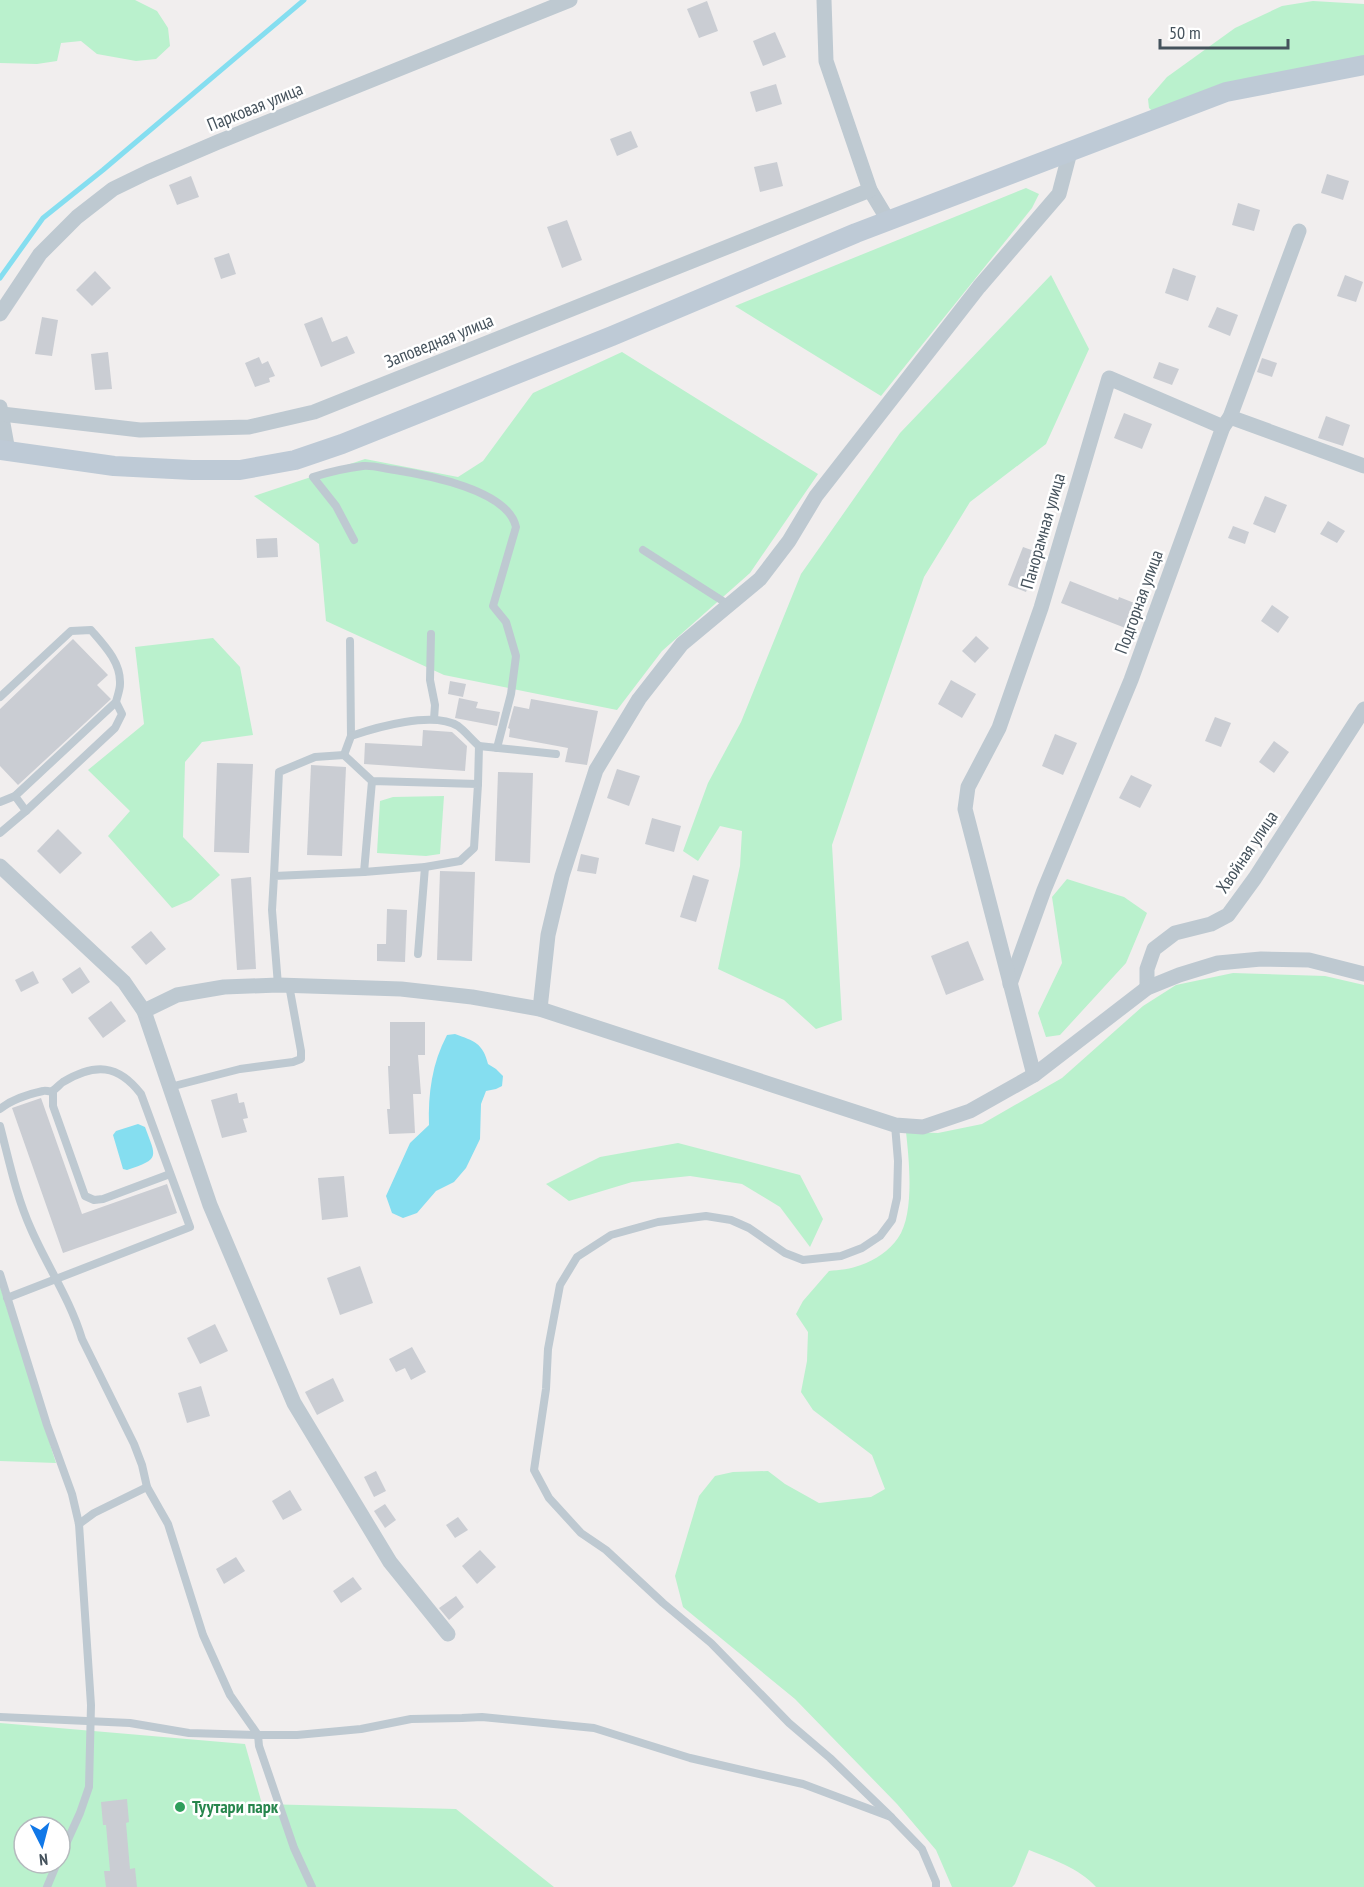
<svg xmlns="http://www.w3.org/2000/svg" width="1364" height="1887" font-family="'PT Sans Narrow',sans-serif">
<style>
.green{fill:#baf1cd;fill-rule:evenodd}
.water{fill:#85def0}
.lines{fill:none;stroke-linecap:round;stroke-linejoin:round}
.stream{stroke:#85def0;stroke-width:5}
.building{fill:#cacdd3}
.lane{stroke:#bec9d1;stroke-width:8}
.street{stroke:#bec9d1;stroke-width:15}
.secondary{stroke:#becad6;stroke-width:20}
.leisure-dot{fill:#2e9e5b;stroke:#fff;stroke-width:2}
.labels{text-anchor:middle;stroke-width:5;stroke-linejoin:round;paint-order:stroke}
.street-label{font-size:18px;fill:#45525c;stroke:#fff}
.leisure-label{font-size:18px;font-weight:bold;fill:#27864d;stroke:#fff;text-anchor:start}
</style>
<rect width="100%" height="100%" fill="#f1eeee"/>
<!-- green -->
<g class="green">
<path d="M0,0H135L157,11L168,28L170,46L156,59L136,61L97,54L81,41L61,43L57,61L37,64L0,63Z"/>
<path d="M1313,1L1364,4V57L1152,111L1149,108L1148,99L1167,77L1235,28L1282,6Z"/>
<path d="M1026,188L1039,194L1032,208L881,396L735,306Z"/>
<path d="M1051,275L1089,349L1046,444L970,502L924,577L832,845L842,1020L816,1029L784,1000L718,969L740,866L742,831L720,826L698,861L683,851L708,783L741,722L801,574L900,433Z"/>
<path d="M622,352L818,474L750,573L662,651L617,710L444,675L326,621L319,544L254,496L365,459L458,477L483,461L533,393Z"/>
<path d="M213,638L240,667L253,735L202,742L185,762L183,837L220,875L191,900L172,908L108,836L130,811L88,770L144,724L135,647Z"/>
<path d="M444,796L440,854L426,856L377,853L380,801L393,797Z"/>
<path d="M1067,879L1124,897L1147,913L1126,963L1060,1035L1046,1037L1038,1013L1062,963L1052,897Z"/>
<path d="M1233,973L1325,976L1364,985V1887H1096C1079,1868 1052,1859 1029,1850L1015,1884L1012,1887H952L936,1850L897,1804L795,1699L683,1607L675,1576L699,1496L715,1476L733,1472L768,1471L785,1484L819,1503L871,1497L885,1489L872,1455L813,1410L801,1392L807,1361L808,1332L796,1314L803,1301L829,1271C839,1270 851,1269 861,1265C875,1260 889,1251 898,1238C915,1214 909,1159 906,1132L938,1133L982,1124L1062,1078L1143,1006L1176,985Z"/>
<path d="M678,1143L800,1175L823,1219L810,1247L780,1207L742,1184L690,1176L632,1182L569,1201L546,1184L600,1157Z"/>
<path d="M0,1286L56,1463L0,1461Z"/>
<path d="M0,1723L245,1744L262,1804L456,1809L554,1887H0ZM24,1827H60V1863H24Z"/>
</g>
<!-- water -->
<g class="water">
<path d="M455,1034C474,1041 483,1043 488,1064L496,1069L503,1076L502,1086L496,1089L486,1091L481,1104L480,1139L466,1168L454,1182L436,1191L417,1213L403,1218L392,1213L386,1196L410,1143L429,1125C428,1094 432,1063 447,1035Z"/>
<path d="M138,1124L145,1127C156,1157 161,1159 127,1170L123,1169L113,1135L116,1131Z"/>
</g>
<g class="lines">
<!-- stream -->
<path class="stream" d="M0,278L43,218L103,170L304,0"/>
</g>
<!-- building -->
<g class="building">
<path d="M707,1L718,31L699,38L687,9Z"/>
<path d="M775,32L786,57L763,66L753,41Z"/>
<path d="M776,84L782,104L756,112L750,92Z"/>
<path d="M631,131L638,147L617,156L610,139Z"/>
<path d="M777,162L783,186L760,192L754,167Z"/>
<path d="M1327,174L1349,181L1343,200L1321,193Z"/>
<path d="M191,176L199,197L177,205L169,185Z"/>
<path d="M1238,203L1260,210L1254,231L1232,225Z"/>
<path d="M567,220L582,260L562,268L547,227Z"/>
<path d="M229,253L236,274L221,279L214,258Z"/>
<path d="M1173,268L1196,276L1188,301L1165,293Z"/>
<path d="M95,271L111,288L92,306L76,290Z"/>
<path d="M1345,275L1363,282L1356,302L1337,296Z"/>
<path d="M1217,307L1238,315L1230,336L1208,327Z"/>
<path d="M42,317L58,320L52,356L35,354Z"/>
<path d="M322,317L332,342L347,336L355,353L321,367L304,324Z"/>
<path d="M108,352L112,389L95,390L91,354Z"/>
<path d="M259,357L262,364L268,361L275,376L269,378L270,382L255,387L245,363Z"/>
<path d="M1262,358L1277,363L1272,377L1257,372Z"/>
<path d="M1159,362L1179,369L1172,385L1153,378Z"/>
<path d="M1124,413L1152,424L1142,449L1114,438Z"/>
<path d="M1326,416L1350,425L1343,446L1318,438Z"/>
<path d="M1265,496L1287,505L1275,533L1253,524Z"/>
<path d="M1328,521L1345,531L1337,543L1320,534Z"/>
<path d="M1233,526L1249,532L1245,544L1228,538Z"/>
<path d="M277,538L278,557L257,558L256,539Z"/>
<path d="M1023,547L1040,553L1026,592L1008,585Z"/>
<path d="M1070,581L1118,600L1119,597L1142,606L1133,631L1061,603Z"/>
<path d="M1272,605L1289,617L1278,633L1261,621Z"/>
<path d="M976,636L989,648L975,663L962,651Z"/>
<path d="M73,639L108,675L97,685L111,699L18,785L0,766V709Z"/>
<path d="M951,680L976,694L962,718L938,704Z"/>
<path d="M450,681L466,684L463,697L448,694Z"/>
<path d="M459,698L478,702L476,708L500,712L497,726L455,718Z"/>
<path d="M531,699L598,711L587,765L565,762L568,748L509,737L510,729L508,728L514,706L529,709Z"/>
<path d="M1215,717L1231,723L1221,747L1205,741Z"/>
<path d="M423,730L452,732L467,746L465,771L364,764L365,743L422,746Z"/>
<path d="M1055,734L1077,743L1063,775L1042,766Z"/>
<path d="M1274,741L1289,752L1274,773L1259,762Z"/>
<path d="M217,763L253,764L249,853L214,852Z"/>
<path d="M311,765L346,767L342,856L307,855Z"/>
<path d="M617,769L640,776L629,806L607,798Z"/>
<path d="M498,772L533,773L530,863L495,861Z"/>
<path d="M1131,775L1152,785L1140,808L1119,798Z"/>
<path d="M652,818L681,826L674,852L645,844Z"/>
<path d="M58,829L82,853L60,874L37,851Z"/>
<path d="M581,854L599,858L596,874L577,871Z"/>
<path d="M440,871L475,872L472,961L437,960Z"/>
<path d="M693,875L709,880L696,922L680,917Z"/>
<path d="M251,877L256,969L237,970L231,879Z"/>
<path d="M387,909L407,910L405,962L377,961V944H386Z"/>
<path d="M151,931L166,949L146,965L131,947Z"/>
<path d="M968,941L984,980L946,995L931,956Z"/>
<path d="M80,967L90,982L72,994L62,979Z"/>
<path d="M33,971L39,983L21,992L15,980Z"/>
<path d="M111,1001L126,1021L103,1038L88,1018Z"/>
<path d="M390,1022H425V1055H418L421,1094H413L415,1133L389,1134L387,1109H390L388,1066H390Z"/>
<path d="M237,1093L239,1103L244,1102L248,1118L243,1119L247,1132L222,1138L211,1100Z"/>
<path d="M41,1098L82,1214L167,1184L177,1213L63,1253L12,1108Z"/>
<path d="M344,1176L348,1217L322,1220L318,1178Z"/>
<path d="M360,1266L373,1303L340,1315L327,1278Z"/>
<path d="M215,1324L228,1351L200,1364L187,1338Z"/>
<path d="M412,1347L426,1372L411,1380L405,1368L396,1372L389,1359Z"/>
<path d="M333,1378L344,1401L317,1415L305,1392Z"/>
<path d="M201,1386L210,1416L187,1423L178,1393Z"/>
<path d="M376,1471L386,1491L374,1497L364,1477Z"/>
<path d="M290,1490L302,1510L283,1520L272,1501Z"/>
<path d="M385,1504L396,1520L385,1528L374,1511Z"/>
<path d="M458,1517L468,1530L455,1538L446,1525Z"/>
<path d="M480,1550L496,1567L477,1584L462,1566Z"/>
<path d="M236,1557L245,1571L224,1584L216,1569Z"/>
<path d="M353,1577L362,1589L341,1603L333,1591Z"/>
<path d="M456,1596L464,1607L449,1620L439,1608Z"/>
<path d="M127,1799L129,1822L126,1823L130,1869L135,1868L137,1887H106L104,1871H110L106,1825H103L101,1802Z"/>
</g>
<g class="lines">
<!-- lane -->
<g class="lane">
<path d="M354,540L336,506L313,477C329,472 346,468 363,466C373,465 385,469 395,470C427,475 508,490 516,527L493,606L506,622L516,656L511,694L497,748"/>
<path d="M643,550L729,605"/>
<path d="M431,634L430,680L435,705L434,719"/>
<path d="M350,641L351,736"/>
<path d="M0,697L71,631L91,630C104,645 121,662 120,684C120,690 117,697 116,702L15,796L0,802"/>
<path d="M479,746L556,754"/>
<path d="M344,755L351,736C377,727 433,711 458,726C465,731 472,740 479,746L478,784"/>
<path d="M15,796L26,811"/>
<path d="M0,833L26,811L115,728L122,714L116,702"/>
<path d="M274,876L279,772L315,757L344,755L372,781L478,784L474,848L460,861L425,867L364,872L372,781"/>
<path d="M418,954L425,867"/>
<path d="M278,985L272,910L274,876L364,872"/>
<path d="M170,1087L240,1069L293,1062L301,1059V1051L289,985"/>
<path d="M53,1091V1106L85,1196L94,1200L103,1199L170,1174"/>
<path d="M0,1109C11,1100 29,1094 43,1091C46,1090 49,1092 52,1091C56,1089 60,1084 63,1082C95,1063 118,1064 141,1094L190,1227L7,1298"/>
<path d="M0,1126C9,1160 16,1196 31,1229C47,1266 70,1299 82,1339L134,1444L142,1465L147,1487L168,1524L203,1635L230,1695L258,1735L259,1746L294,1848L312,1887"/>
<path d="M0,1274L47,1425L72,1494L79,1524L91,1705L89,1787L80,1813L60,1857"/>
<path d="M79,1524L94,1513L147,1487"/>
<path d="M0,1717L130,1723L189,1733L258,1735H297L361,1729L411,1719L462,1718L482,1717L594,1728L690,1758L803,1784L891,1817L922,1849L936,1882V1887"/>
<path d="M891,1817L830,1758L789,1723L711,1643L663,1603L606,1550L581,1533L549,1498L534,1470L546,1389L548,1349L560,1285L577,1257L611,1235L658,1222L706,1216L731,1220L749,1228L785,1253L803,1260L841,1256L862,1248L880,1236L892,1220L897,1198L898,1161L895,1125"/>
<path d="M47,1887L57,1863"/>
</g>
<!-- street -->
<g class="street">
<path d="M824,0L826,61L870,190L888,220"/>
<path d="M0,314L40,254L77,217L113,189L148,172L218,142L570,0"/>
<path d="M0,407L8,451"/>
<path d="M2,414L140,430L249,427L314,412L870,190"/>
<path d="M1230,417L1364,466"/>
<path d="M0,866L124,982L144,1011L210,1205L294,1403L390,1562L448,1634"/>
<path d="M1010,984L1044,890L1131,680L1223,427L1230,417L1299,231"/>
<path d="M1147,988V969L1154,949L1175,933L1211,924L1228,915L1255,878L1364,709"/>
<path d="M540,1009L548,935L562,876L596,770L639,699L682,644L760,579L789,541L816,496L979,287L1059,194L1070,152"/>
<path d="M144,1011L177,995L224,987L278,985L401,989L472,997L540,1009L895,1125L923,1127L970,1111L1034,1075L1147,988L1179,975L1218,963L1261,959L1309,960L1364,974"/>
<path d="M1034,1075L965,809L968,787L999,728L1041,608L1109,378L1223,427"/>
</g>
<!-- secondary -->
<path class="secondary" d="M0,450L114,466L192,470H240L295,460L342,444L612,336L856,233L1226,92L1364,65"/>
</g>
<!-- markers -->
<circle class="leisure-dot" cx="180" cy="1807" r="6"/>
<g class="labels">
<!-- street labels -->
<g class="street-label">
<text transform="translate(255 107) rotate(-22)" y="6">Парковая улица</text>
<text transform="translate(439 341) rotate(-22)" y="6">Заповедная улица</text>
<text transform="translate(1043 531) rotate(-74)" y="6">Панорамная улица</text>
<text transform="translate(1139 602) rotate(-70)" y="6">Подгорная улица</text>
<text transform="translate(1247 852) rotate(-56)" y="6">Хвойная улица</text>
</g>
<!-- leisure labels -->
<g class="leisure-label">
<text x="192" y="1813">Туутари парк</text>
</g>
</g>
<!-- north arrow -->
<g transform="translate(42 1845) rotate(174)"><circle r="28" fill="#ffffff" stroke="#b5babe" stroke-width="1.5"/>
<path d="M0-4.5L10 22L0 15L-10 22Z" fill="#1178e8"/>
<text y="-9" font-size="16" font-weight="bold" text-anchor="middle" fill="#45525c">N</text>
</g>
<!-- scale -->
<path d="M1160 39v9h128v-9" fill="none" stroke="#45525c" stroke-width="3"/>
<text x="1169" y="39" font-size="18" fill="#45525c" stroke="#ffffff" stroke-width="4.5" paint-order="stroke">50 m</text>
</svg>
